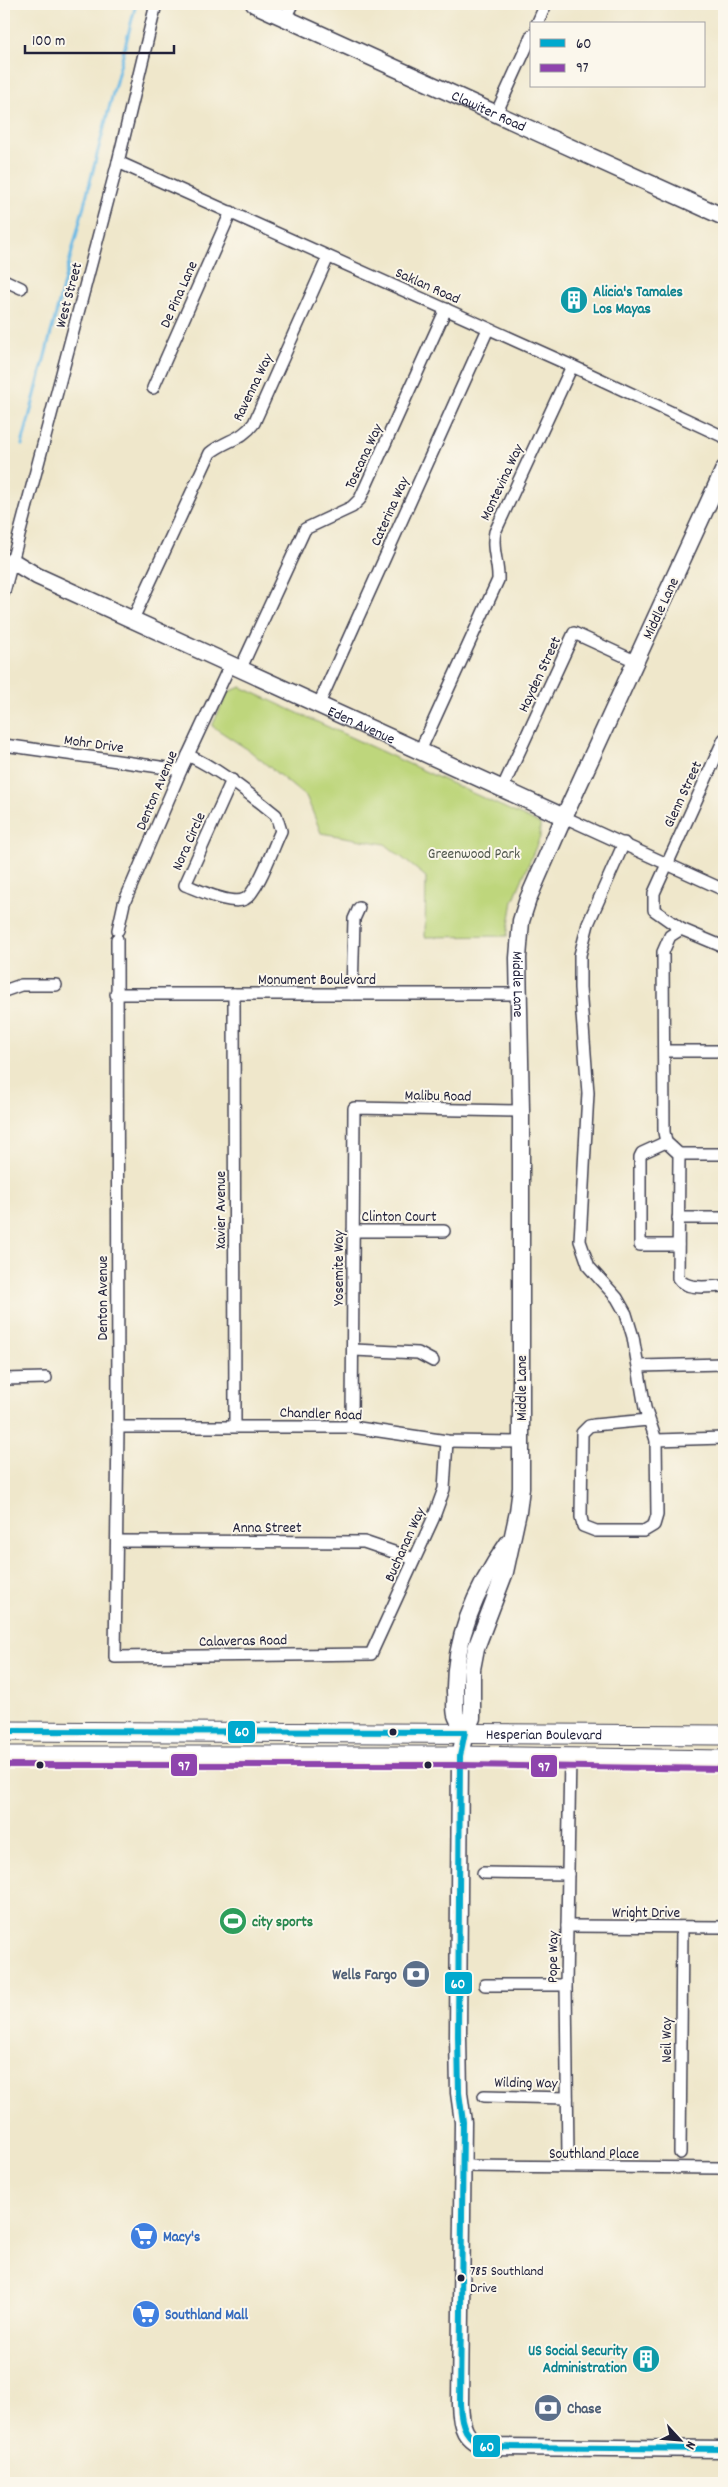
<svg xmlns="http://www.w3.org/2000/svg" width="728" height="2487" font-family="Dekko,sans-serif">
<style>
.green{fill:#bed67b;stroke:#707c5b}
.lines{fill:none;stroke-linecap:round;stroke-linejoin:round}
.stream{stroke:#6bbae5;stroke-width:3}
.street-casing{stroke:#414051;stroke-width:14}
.secondary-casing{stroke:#414051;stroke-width:19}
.primary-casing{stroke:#414051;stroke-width:21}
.street{stroke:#fff;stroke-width:11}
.secondary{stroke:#fff;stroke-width:16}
.primary{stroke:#fff;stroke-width:19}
.bus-1-casing{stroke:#fbf7ec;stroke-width:10}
.bus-2-casing{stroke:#fbf7ec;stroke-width:10}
.bus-1{stroke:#00a9ce;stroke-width:6}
.bus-2{stroke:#8e44ad;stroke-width:6}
.bus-dot{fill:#22223b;stroke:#fbf7ec;stroke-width:2}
.labels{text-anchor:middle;stroke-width:4;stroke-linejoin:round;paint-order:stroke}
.bus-label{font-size:14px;fill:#22223b;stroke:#fbf7ec;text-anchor:start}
.street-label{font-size:15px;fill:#22223b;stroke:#fbf7ec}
.culture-label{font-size:15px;font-weight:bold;fill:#0d838f;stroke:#fbf7ec;text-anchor:start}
.park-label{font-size:15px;fill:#51584e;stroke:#fbf7ec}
.leisure-label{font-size:15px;font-weight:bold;fill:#27864d;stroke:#fbf7ec;text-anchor:start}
.service-label{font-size:15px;font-weight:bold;fill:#4e5e75;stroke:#fbf7ec;text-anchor:end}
.shop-label{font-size:15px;font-weight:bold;fill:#366cbe;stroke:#fbf7ec;text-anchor:start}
.line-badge{stroke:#fbf7ec;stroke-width:2}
.badge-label{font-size:14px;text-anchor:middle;font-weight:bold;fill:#fff}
</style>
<rect width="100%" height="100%" fill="#fbf7ec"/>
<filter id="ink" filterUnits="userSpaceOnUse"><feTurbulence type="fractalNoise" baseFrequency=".02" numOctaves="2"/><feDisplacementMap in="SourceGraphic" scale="10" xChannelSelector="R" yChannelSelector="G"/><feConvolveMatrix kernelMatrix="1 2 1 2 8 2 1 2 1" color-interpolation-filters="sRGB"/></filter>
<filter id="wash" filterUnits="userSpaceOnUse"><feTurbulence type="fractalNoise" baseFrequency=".0096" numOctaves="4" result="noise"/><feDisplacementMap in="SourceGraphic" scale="20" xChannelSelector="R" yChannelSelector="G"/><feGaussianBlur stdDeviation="1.12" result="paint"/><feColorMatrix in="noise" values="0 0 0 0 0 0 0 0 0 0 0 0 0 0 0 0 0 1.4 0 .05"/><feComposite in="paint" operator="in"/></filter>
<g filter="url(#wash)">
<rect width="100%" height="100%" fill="#efe7cb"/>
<!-- green -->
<path class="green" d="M241,687L540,824V837L513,901L507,936L425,937L426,877L385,844L321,833L307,798L250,751L212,726L228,692Z"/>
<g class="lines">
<!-- stream -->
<path class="stream" d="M22,445L136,4"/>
</g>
</g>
<g filter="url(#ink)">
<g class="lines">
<defs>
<g id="street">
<path d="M285,18L292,4"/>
<path d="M537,24L546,4"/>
<path d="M496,114L532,35"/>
<path d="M118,162L572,366L724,437"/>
<path d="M4,280L21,288"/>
<path d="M153,388L231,212"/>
<path d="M4,592L118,162L156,4"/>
<path d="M133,619L210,453C226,440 242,440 254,423L328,257"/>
<path d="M240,670L305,529L352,507L360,499L446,309"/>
<path d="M318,706L488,329"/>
<path d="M4,745L181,770"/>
<path d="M420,751L498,580C499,563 491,550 495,532L572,366"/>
<path d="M188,755C223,772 246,791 276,815L281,831C274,845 258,892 245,899C231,906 199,890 185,885L232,780"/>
<path d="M502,789L574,633L635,661"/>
<path d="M564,817L724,890"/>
<path d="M624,843L588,924L580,955V988L588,1093L580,1241L589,1267L617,1298L626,1314L633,1337L645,1408L656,1440L657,1515L654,1525L644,1531H596L583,1526L581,1517L582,1433L589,1426L594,1425L648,1420"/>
<path d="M681,929L654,910V893L724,739"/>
<path d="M118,930L124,903L181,770L230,665"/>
<path d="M117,939L118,1427L115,1657L371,1654L433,1519L444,1489L447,1441"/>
<path d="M724,947L681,929L670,936L663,952L664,1132L666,1142L679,1154L678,1278C686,1291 711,1286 724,1286"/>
<path d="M4,991L21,985H56"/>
<path d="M116,994H518"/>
<path d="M234,994L235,1426"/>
<path d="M352,994L354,919L359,908"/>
<path d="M664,1051H724"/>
<path d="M666,1142L642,1153L640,1157V1245H678"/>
<path d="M679,1154H724"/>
<path d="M678,1218H724"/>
<path d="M353,1231H444"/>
<path d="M354,1350L418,1353L433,1361"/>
<path d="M639,1366L724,1364"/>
<path d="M4,1379L46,1378"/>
<path d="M118,1427H352L447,1441L521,1442"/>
<path d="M352,1427L354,1108L521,1111"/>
<path d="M656,1440L724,1438"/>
<path d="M117,1541L364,1542L414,1559"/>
<path d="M483,1873L568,1874"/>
<path d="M567,1926L724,1927"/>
<path d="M485,1985H566"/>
<path d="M484,2096L567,2098"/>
<path d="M680,2153L682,1927"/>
<path d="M568,2157L566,1985L570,1757"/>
<path d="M463,2166L724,2168"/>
</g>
<g id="secondary">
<path id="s1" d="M254,4L724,217"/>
<path id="s2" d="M724,469L564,817L528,899L521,921L518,958L521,1111V1488L518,1512L505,1572L476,1648L472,1669V1718L465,1732L460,1756L458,2036L459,2093L463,2122L460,2404C461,2427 464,2441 488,2447L724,2449"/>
<path id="s3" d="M12,561L37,576L564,817"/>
<path d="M465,1732C462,1726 458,1721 456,1715C454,1708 456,1699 455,1692C454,1638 477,1587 508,1543"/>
</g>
<g id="primary">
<path id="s4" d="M4,1731L724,1735"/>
<path d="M4,1756H460L724,1760"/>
</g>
</defs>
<!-- street casing -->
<use href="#street" class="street-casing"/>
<!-- secondary casing -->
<use href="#secondary" class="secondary-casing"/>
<!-- primary casing -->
<use href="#primary" class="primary-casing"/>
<!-- street -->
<use href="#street" class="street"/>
<!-- secondary -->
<use href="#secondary" class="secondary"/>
<!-- primary -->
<use href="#primary" class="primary"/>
<defs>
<path id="bus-1" d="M4,1731L465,1732L460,1756L458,2036L459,2093L463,2122L460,2404C461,2426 466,2440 488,2447L724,2449"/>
<path id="bus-2" d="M4,1765H460L724,1769"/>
</defs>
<!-- bus-1 casing -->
<use href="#bus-1" class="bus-1-casing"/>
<!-- bus-2 casing -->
<use href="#bus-2" class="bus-2-casing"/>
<!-- bus-1 -->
<use href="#bus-1" class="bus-1"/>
<!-- bus-2 -->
<use href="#bus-2" class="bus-2"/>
</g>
</g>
<!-- icons -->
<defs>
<symbol id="building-disc" viewBox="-11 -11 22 22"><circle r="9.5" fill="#0f9aa8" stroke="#fbf7ec"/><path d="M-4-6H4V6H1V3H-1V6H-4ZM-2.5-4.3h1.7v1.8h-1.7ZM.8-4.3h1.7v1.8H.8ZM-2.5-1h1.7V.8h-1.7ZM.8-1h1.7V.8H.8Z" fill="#fff"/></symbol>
<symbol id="stadium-disc" viewBox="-11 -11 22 22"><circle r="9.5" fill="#2e9e5b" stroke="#fbf7ec"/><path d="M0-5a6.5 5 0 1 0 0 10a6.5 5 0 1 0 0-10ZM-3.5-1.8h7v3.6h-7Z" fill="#fff"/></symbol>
<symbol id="bank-disc" viewBox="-11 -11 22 22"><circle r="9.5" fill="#5c6f8a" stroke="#fbf7ec"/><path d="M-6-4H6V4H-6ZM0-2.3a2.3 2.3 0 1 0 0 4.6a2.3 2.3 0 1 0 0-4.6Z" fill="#fff"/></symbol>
<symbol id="supermarket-disc" viewBox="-11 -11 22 22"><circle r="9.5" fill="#3f7fe0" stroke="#fbf7ec"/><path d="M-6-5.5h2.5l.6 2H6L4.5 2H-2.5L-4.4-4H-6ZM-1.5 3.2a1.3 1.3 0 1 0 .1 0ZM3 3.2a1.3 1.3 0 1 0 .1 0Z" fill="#fff"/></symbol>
</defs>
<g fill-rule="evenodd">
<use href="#building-disc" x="558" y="284" width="32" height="32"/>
<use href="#stadium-disc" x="217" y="1905" width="32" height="32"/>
<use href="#bank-disc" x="400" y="1958" width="32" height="32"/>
<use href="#supermarket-disc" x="128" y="2220" width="32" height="32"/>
<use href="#supermarket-disc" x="130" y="2298" width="32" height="32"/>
<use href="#building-disc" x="630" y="2343" width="32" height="32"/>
<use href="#bank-disc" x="532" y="2392" width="32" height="32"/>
</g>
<!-- markers -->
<g class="bus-dot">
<circle cx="393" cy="1732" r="4.5"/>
<circle cx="40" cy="1765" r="4.5"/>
<circle cx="428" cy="1765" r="4.5"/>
<circle cx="461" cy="2278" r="4.5"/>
</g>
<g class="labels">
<!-- bus labels -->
<g class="bus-label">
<text x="470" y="2275">785 Southland<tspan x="470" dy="17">Drive</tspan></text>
</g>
<!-- street labels -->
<g class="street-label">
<text dy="5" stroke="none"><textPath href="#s1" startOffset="258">Clawiter Road</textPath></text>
<text transform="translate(428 285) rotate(24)" y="5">Saklan Road</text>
<text transform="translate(178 294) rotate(-66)" y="5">De Pina Lane</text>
<text transform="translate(68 295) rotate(-75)" y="5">West Street</text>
<text transform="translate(252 387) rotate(-64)" y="5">Ravenna Way</text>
<text transform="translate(363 456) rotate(-65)" y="5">Toscana Way</text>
<text transform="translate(501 482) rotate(-65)" y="5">Montevina Way</text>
<text transform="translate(389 511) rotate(-66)" y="5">Caterina Way</text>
<text transform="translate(660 608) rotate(-65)" y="5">Middle Lane</text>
<text transform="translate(539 674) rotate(-65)" y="5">Hayden Street</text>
<text dy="5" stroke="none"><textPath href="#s3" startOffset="386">Eden Avenue</textPath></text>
<text transform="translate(94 743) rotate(8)" y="5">Mohr Drive</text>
<text transform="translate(156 790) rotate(-67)" y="5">Denton Avenue</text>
<text transform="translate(682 794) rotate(-65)" y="5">Glenn Street</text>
<text transform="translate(188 841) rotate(-66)" y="5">Nora Circle</text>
<text x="317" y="984">Monument Boulevard</text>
<text dy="5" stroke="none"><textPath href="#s2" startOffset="559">Middle Lane</textPath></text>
<text transform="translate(438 1095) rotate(1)" y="5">Malibu Road</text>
<text transform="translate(220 1210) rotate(-90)" y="5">Xavier Avenue</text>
<text x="399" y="1221">Clinton Court</text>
<text transform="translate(338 1268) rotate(-90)" y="5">Yosemite Way</text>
<text transform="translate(102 1298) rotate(-90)" y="5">Denton Avenue</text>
<text transform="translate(521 1388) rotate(-90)" y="5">Middle Lane</text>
<text transform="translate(321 1413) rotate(2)" y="5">Chandler Road</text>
<text x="267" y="1532">Anna Street</text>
<text transform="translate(404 1544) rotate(-66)" y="5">Buchanan Way</text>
<text transform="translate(243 1640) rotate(-1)" y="5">Calaveras Road</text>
<text dy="5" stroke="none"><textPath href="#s4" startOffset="540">Hesperian Boulevard</textPath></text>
<text x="646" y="1917">Wright Drive</text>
<text transform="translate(552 1957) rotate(-89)" y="5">Pope Way</text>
<text transform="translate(666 2040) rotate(-90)" y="5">Neil Way</text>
<text transform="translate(526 2082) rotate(1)" y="5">Wilding Way</text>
<text x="594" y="2158">Southland Place</text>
</g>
<!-- culture labels -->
<g class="culture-label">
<text x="593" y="296">Alicia's Tamales<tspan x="593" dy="17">Los Mayas</tspan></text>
<text x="627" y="2355" text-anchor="end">US Social Security<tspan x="627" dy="17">Administration</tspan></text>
</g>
<!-- park labels -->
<g class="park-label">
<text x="474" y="858">Greenwood Park</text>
</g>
<!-- leisure labels -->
<g class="leisure-label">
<text x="252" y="1926">city sports</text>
</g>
<!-- service labels -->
<g class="service-label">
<text x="397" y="1979">Wells Fargo</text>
<text x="567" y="2413" text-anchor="start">Chase</text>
</g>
<!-- shop labels -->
<g class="shop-label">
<text x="163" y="2241">Macy's</text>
<text x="165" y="2319">Southland Mall</text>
</g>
</g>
<g class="line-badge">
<rect x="227" y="1720" width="29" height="24" rx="5" fill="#00a9ce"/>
<rect x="170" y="1753" width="28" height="24" rx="5" fill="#8e44ad"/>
<rect x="530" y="1754" width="28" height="24" rx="5" fill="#8e44ad"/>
<rect x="444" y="1971" width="29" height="24" rx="5" fill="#00a9ce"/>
<rect x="472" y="2434" width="29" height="24" rx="5" fill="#00a9ce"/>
</g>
<g class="badge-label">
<text x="242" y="1736">60</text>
<text x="184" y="1770">97</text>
<text x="544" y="1771">97</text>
<text x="458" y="1988">60</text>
<text x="487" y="2451">60</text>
</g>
<!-- margin -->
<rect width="728" height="2487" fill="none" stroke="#fbf7ec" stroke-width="20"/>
<!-- legend -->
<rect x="530" y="22" width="175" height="65" fill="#fbf7ec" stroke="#a4a2a5"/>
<rect x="540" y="39" width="25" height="8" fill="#00a9ce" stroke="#a4a2a5"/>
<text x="576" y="48" font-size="15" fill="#22223b">60</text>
<rect x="540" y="64" width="25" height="8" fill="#8e44ad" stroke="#a4a2a5"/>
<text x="576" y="72" font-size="15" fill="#22223b">97</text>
<!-- north arrow -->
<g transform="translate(680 2440) rotate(116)" stroke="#fbf7ec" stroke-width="4" paint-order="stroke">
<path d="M0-4L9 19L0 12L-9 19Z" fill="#22223b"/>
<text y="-8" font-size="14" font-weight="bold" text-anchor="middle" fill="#22223b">N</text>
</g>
<!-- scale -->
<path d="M25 45v8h149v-8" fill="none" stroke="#22223b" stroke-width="2.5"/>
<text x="32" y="45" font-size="15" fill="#22223b" stroke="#fbf7ec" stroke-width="4" paint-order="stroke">100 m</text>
</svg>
